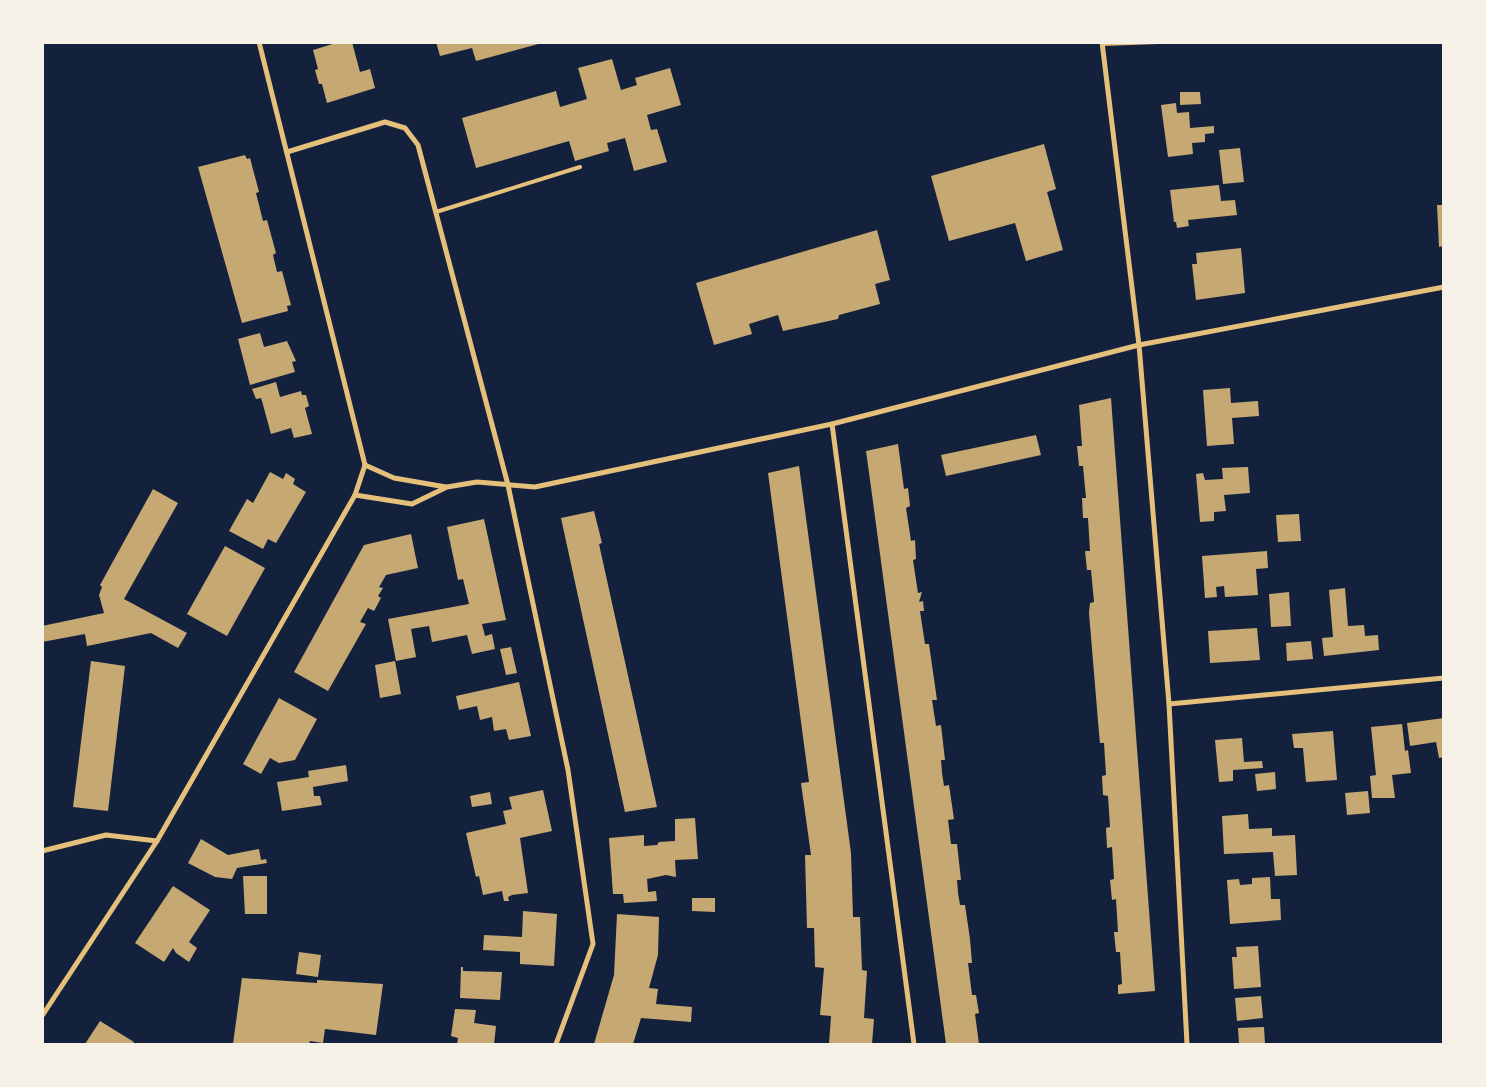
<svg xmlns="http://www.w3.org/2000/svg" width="1486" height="1087" font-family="'Asap Condensed',sans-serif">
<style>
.building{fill:#c6a872}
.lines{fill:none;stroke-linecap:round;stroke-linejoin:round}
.service{stroke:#e5c07b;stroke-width:4}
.minor{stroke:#e5c07b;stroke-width:5}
</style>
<rect width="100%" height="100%" fill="#14213d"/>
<!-- building -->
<g class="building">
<path d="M339,42H352L360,72L370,69L375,88L327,103L322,84H319L315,70L318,69L313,50Z"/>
<path d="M436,42H542V43L476,61L472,48L440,56Z"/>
<path d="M612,59L621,90L637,85L635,78L670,68L681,105L647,115L651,130L657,129L667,162L634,171L625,138L607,143L609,151L575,161L569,141L476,168L462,118L556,91L560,107L587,99L578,68Z"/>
<path d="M1180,92H1200L1201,104L1180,105Z"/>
<path d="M1176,103L1177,113L1189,112L1190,128L1214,126V133L1205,134V142L1192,143L1193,154L1168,157L1161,105Z"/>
<path d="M1044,144L1056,189L1047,192L1063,250L1026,261L1015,223L949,241L931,176Z"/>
<path d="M1240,148L1244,182L1223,184L1219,150Z"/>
<path d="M245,155L247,159L250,158L259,192L256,193L263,221L267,220L276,253L273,255L277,272L282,271L291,305L287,306L288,311L242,323L198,167Z"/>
<path d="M1219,185L1221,201L1235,200L1237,215L1188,220L1189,226L1177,228L1176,222H1174L1170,190Z"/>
<path d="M1437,205H1444V246L1439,247Z"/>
<path d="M877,230L890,280L875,284L880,304L839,315L838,319L783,331L778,315L749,324L752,334L714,345L696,283Z"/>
<path d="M1241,248L1245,293L1196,300L1192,264H1197L1196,253Z"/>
<path d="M260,333L264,347L287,341L296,361L292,362L295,372L250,385L238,339Z"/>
<path d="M276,382L280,397L301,391L302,395H306L309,406L305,408L312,434L294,438L291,428L271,434L262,401L261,398L256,399L252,389Z"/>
<path d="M1230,388L1231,403L1258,401L1259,416L1232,418L1234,444L1207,446L1203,390Z"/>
<path d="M1111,398L1155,991L1118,994V985L1122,984L1120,952H1116L1114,932H1118L1116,899L1112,900L1110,880L1114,879L1112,847L1107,848L1106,828L1110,827L1108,796L1103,795L1102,776L1106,775L1104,743H1100L1099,733L1089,613L1090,603L1094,602L1091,570H1087L1085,551H1090L1088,518H1083L1082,498H1086L1083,466H1079L1077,446H1082L1079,405Z"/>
<path d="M1036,435L1041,455L946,476L941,455Z"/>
<path d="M898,444L904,489L908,488L910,506L906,508L911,541L915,540L916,559L913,560L918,593L922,592L919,602L923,601L924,611H920L925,644H929L937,700H932L936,726L941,725L945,760H941L942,773L944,786L949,785L954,819L948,820L951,844H957L961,880H957L958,893L960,905H965L970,939L972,963H968L972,995H976L979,1013L975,1014L979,1044H946L873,502L866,451Z"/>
<path d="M799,466L851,853L853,917H860L862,970L867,971L864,1018L874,1019L872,1044H829L831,1016L820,1015L824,968L815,967L814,928H807L805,855H811L801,783L809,782L768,473Z"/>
<path d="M1248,467L1250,493L1224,495L1226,511L1214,512V521L1200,522L1196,474L1203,473L1205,480L1223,479L1222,468Z"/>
<path d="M270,472L283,479L286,473L295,479L293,484L306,492L276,543L268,539L263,549L229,531L247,499L253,503Z"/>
<path d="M153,489L178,503L124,599L187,633L178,648L151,633L87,646L85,634L42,642V626L104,613L99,595L102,587L100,585Z"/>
<path d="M594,511L602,543L599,544L657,807L625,812L561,518Z"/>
<path d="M1299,514L1301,541L1278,542L1276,515Z"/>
<path d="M484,519L506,620L482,624L485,636L492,634L495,649L472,654L467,635L432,642L429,626L411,629L416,657L396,661L388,619L469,604L463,579L458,580L447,527Z"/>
<path d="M411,534L418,568L386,575L379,587L383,588L378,596L381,598L374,611L368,608L360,622L366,624L328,691L294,672L364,545Z"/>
<path d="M225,546L265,568L227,636L187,614Z"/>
<path d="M1267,551L1268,568L1256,569L1258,595L1225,597L1224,586L1216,587L1217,597L1205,598L1202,556Z"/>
<path d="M1345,588L1348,626L1364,625L1365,636L1378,635L1379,650L1324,656L1322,638L1333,637L1329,590Z"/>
<path d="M1289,592L1291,626L1271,627L1269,594Z"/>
<path d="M1257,628L1260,660L1210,663L1208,631Z"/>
<path d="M1311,641L1313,659L1287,661L1286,643Z"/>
<path d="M511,647L517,673L506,675L500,649Z"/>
<path d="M91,661L125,666L108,811L73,807Z"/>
<path d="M395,661L401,694L380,698L375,665Z"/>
<path d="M519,682L531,736L509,740L506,729L494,731L492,717L480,720L477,706L459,710L456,696Z"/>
<path d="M279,698L317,719L295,760L279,763L270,758L261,774L243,764Z"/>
<path d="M1444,718V757L1439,758L1436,742L1410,746L1407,723Z"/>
<path d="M1402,724L1405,751L1408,750L1411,773L1392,775L1395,798H1372L1370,776L1376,775L1371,727Z"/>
<path d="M1333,731L1337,780L1306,782L1303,748H1294L1292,734Z"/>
<path d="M1242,738L1244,762L1262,761L1263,768L1233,770V781L1219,782L1215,740Z"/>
<path d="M346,765L348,781L313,787L314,796H320L322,805L282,811L277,782L309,777L308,771Z"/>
<path d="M1275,772L1276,789L1257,791L1255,774Z"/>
<path d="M543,790L552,831L520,838L528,893L512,895L508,897L509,901H504L502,891L483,895L479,876L476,877L466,833L506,824L503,811L512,809L509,797Z"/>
<path d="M1368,791L1370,813L1347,815L1345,793Z"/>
<path d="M490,792L492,804L472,807L470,796Z"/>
<path d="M1248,814L1249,829L1272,828V836L1295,835L1297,875L1275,876L1273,852L1224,854L1222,816Z"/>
<path d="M695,818L698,859L675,860L676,877L666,875L647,879L648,892L656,891L657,901L624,903L623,894H613L609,838L644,835V846L657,845L659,842L675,841V819Z"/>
<path d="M201,839L228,855L259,849L261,860L266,859L267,863L237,868L232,879L215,877L188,863Z"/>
<path d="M243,876H267V914H245Z"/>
<path d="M1270,877L1271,899H1280L1281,920L1230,924L1227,880L1239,879L1240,885L1252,884V878Z"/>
<path d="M173,886L210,910L189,942L197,948L189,962L176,953L173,948L164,962L135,943Z"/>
<path d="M692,898H715V912L692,911Z"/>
<path d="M523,911L557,914L554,966L520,964V952L483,950L484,935L522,937Z"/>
<path d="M617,914L659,917L658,955L649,988L658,989L656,1004L692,1007L691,1022L641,1018L633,1044H594L614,975Z"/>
<path d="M1258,946L1261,987L1234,989L1232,957H1237L1236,947Z"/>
<path d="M299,952L321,955L318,977L296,974Z"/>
<path d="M461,967H463V971L502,972L500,1000L460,998Z"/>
<path d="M242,978L317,983V980L383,984L376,1035L325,1029L323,1043L310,1041L309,1044H233Z"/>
<path d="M1261,996L1263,1018L1237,1021L1235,998Z"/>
<path d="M455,1009L476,1010L474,1023L496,1026L494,1044H457L458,1038L451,1036Z"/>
<path d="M100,1021L134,1042L133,1044H85Z"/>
<path d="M1264,1027L1265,1044H1239L1238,1028Z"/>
</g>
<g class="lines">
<!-- service -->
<g class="service">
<path d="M1102,44L1159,42"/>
<path d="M436,212L580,167"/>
</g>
<!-- minor -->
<g class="minor">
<path d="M259,42L365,465"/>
<path d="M1102,42L1139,345L1169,704L1187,1044"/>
<path d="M287,152L385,122L405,128L418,145L508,485L568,770L593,944L556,1044"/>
<path d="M832,424L914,1044"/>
<path d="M365,465L394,478L446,487"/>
<path d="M355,495L412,504L447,487L477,482L535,487L832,424L1139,345L1444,287"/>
<path d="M1169,704L1444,678"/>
<path d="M42,851L106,835L157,841"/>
<path d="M42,1016L157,841L355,495L365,465"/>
</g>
</g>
<!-- border -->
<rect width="1486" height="1087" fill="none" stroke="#f6f1e7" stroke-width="88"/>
</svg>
